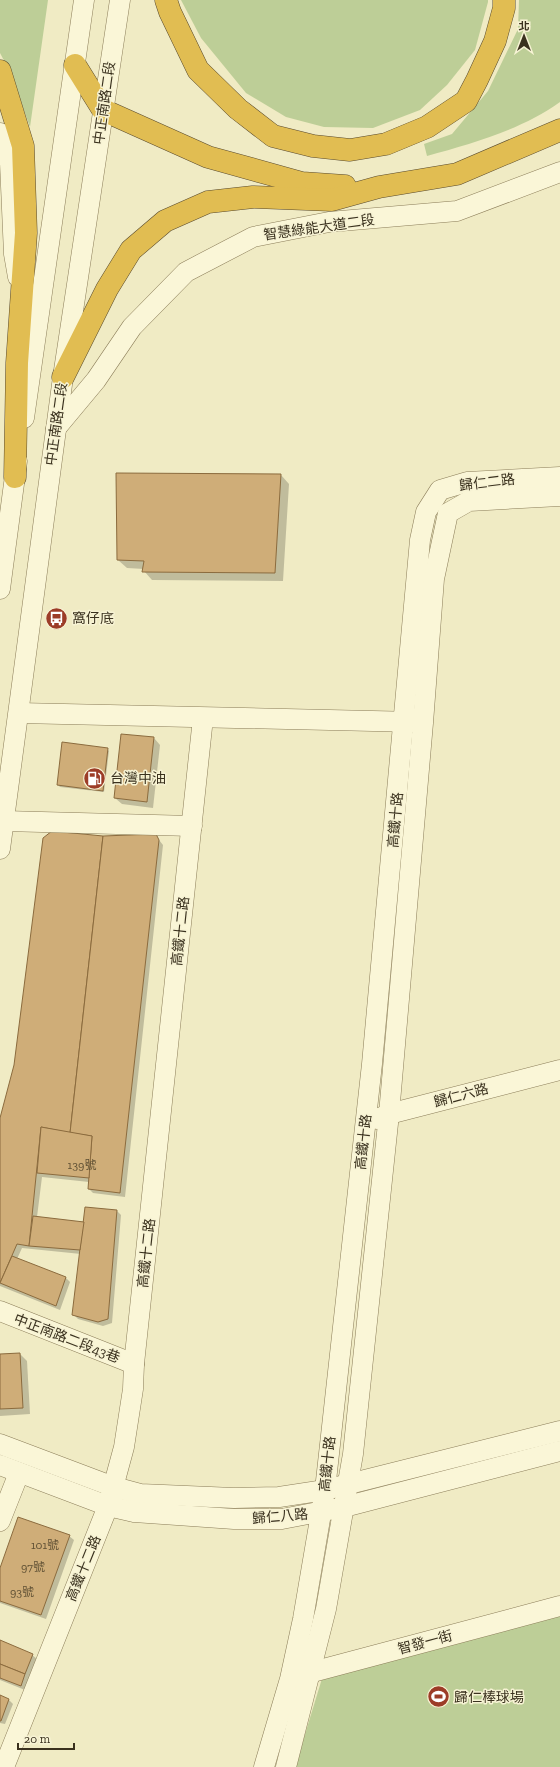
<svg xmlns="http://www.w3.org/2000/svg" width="560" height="1767" font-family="'Zilla Slab','Noto Sans TC',serif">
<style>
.green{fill:#bdce97}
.shadow{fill:#0003}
.building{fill:#cfad78;stroke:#8b6b3e}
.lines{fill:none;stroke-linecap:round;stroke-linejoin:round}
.minor-casing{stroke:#8b7d59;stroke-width:21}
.highway-casing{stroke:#594a2e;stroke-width:23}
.minor{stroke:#faf6d7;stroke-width:20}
.highway{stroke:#e1bd52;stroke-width:22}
.labels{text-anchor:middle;stroke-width:3;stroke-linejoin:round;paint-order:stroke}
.number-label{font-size:12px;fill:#5f5034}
.street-label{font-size:14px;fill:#3a311e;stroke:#f7f3d4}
.poi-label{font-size:14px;fill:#3a311e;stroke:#f7f3d4;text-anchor:start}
</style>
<rect width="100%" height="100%" fill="#f0ebc4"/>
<!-- green -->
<g class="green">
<path d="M0,0H48L30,127L9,70L0,53Z"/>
<path d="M181,0H488V2L475,50L447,85L420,110L373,128L324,127L286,117L246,93L201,38Z"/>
<path d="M519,0H560V102C521,130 473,143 427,156L424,144L452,134L488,91L518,29Z"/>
<path d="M560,1613V1767H295L324,1672Z"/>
</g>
<!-- shadow -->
<g class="shadow">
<path d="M281,475L289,484L283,581L152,580L144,571V569L127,568L118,560Z"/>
<path d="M154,738L160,745L153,808L122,804L115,798Z"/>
<path d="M107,749L109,751L104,792L60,787L58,785Z"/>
<path d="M155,835L163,845L125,1197L93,1193L89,1189V1182L42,1177L37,1217L84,1223L117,1211L121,1215L112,1323L103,1326L78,1319L74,1315L81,1254L22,1248L17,1259L66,1278L70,1282L60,1310L0,1286V1122L103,837Z"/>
<path d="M20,1354L27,1361L30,1414L0,1416V1355Z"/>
<path d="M69,1536L74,1540L46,1619L0,1603V1571Z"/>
<path d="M0,1641L32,1655L37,1659L25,1690L0,1680Z"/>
<path d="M0,1696L9,1700L13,1704L5,1724L0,1723Z"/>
</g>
<!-- building -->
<g class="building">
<path d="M116,473L281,474L275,573L142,572L144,561L117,560Z"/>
<path d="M121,734L154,737L147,802L114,798Z"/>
<path d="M62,742L108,748L103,791L57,785Z"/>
<path d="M52,831L103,836L70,1133L41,1127L29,1246L17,1244L0,1283V1118L14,1065L43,838Z"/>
<path d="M156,834L159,840L120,1193L88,1189L92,1136L70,1133L103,836Z"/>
<path d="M41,1127L92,1136L89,1178L37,1173Z"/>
<path d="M85,1207L117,1210L108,1319L98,1322L72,1315Z"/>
<path d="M33,1216L84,1222L80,1250L29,1246Z"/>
<path d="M12,1256L66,1277L56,1306L0,1283Z"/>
<path d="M20,1353L23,1408L0,1409V1354Z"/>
<path d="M18,1517L70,1535L41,1615L0,1601V1568Z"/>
<path d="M0,1640L33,1654L25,1674L0,1664Z"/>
<path d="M0,1664L25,1674L21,1686L0,1678Z"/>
<path d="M0,1695L9,1699L1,1721H0Z"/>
</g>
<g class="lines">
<defs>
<g id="minor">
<path d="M0,133L10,163L14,254L18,277"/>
<path d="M24,418L84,0"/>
<path d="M56,428L96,380L132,327L186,272L253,237L329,222L457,211L560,172"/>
<path d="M0,589L17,461"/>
<path d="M19,713L416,722"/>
<path d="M4,821L192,826"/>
<path d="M0,849L63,377L120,0"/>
<path d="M377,1119L389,1114L560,1070"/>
<path d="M0,1311L134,1364"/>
<path d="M0,1444L114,1487L140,1494L234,1498L279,1497L325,1490L560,1431"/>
<path d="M0,1465L108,1506L134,1512L234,1519H282L344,1507L560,1451"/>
<path d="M0,1521L19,1473"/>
<path d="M301,1675L560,1606"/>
<path d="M4,1767L108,1506L124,1447L133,1389L134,1364L203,718"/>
<path d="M264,1767L290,1679L303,1619L325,1490L372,1064L420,540L426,512L440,490L467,482L560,477"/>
<path d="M286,1767L326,1609L353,1454L389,1114L423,723L434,579L448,513L469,501L560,496"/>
</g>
<g id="highway">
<path d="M166,0L170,12L198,70L238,109L273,136L313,146L350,150L386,144L427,127L466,101L477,80L495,41L504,8V0"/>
<path d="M75,65L103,110L208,157L302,183L345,186"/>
<path d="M0,71L23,146L26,233L17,363L15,477"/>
<path d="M63,377L107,289L131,250L165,221L208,202L253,197L332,200L379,187L457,174L560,130"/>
</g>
</defs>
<!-- minor casing -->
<use href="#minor" class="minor-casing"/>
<!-- highway casing -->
<use href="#highway" class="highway-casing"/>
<!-- minor -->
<use href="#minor" class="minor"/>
<!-- highway -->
<use href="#highway" class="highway"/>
</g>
<!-- icons -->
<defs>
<symbol id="bus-disc" viewBox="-11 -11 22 22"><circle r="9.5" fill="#9c3c27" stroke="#f7f3d4"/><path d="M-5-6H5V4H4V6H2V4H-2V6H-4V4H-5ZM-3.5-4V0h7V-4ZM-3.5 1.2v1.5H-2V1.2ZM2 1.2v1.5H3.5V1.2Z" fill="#fff"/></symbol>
<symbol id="fuel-disc" viewBox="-11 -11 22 22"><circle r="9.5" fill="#9c3c27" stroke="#f7f3d4"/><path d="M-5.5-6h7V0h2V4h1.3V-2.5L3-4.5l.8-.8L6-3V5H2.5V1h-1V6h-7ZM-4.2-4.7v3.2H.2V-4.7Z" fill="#fff"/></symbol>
<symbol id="stadium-disc" viewBox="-11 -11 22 22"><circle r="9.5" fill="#9c3c27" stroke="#f7f3d4"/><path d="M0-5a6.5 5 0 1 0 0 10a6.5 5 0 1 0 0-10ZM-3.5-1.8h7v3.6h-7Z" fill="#fff"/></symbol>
</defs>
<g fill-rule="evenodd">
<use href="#bus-disc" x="44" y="606" width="25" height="25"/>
<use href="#fuel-disc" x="82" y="766" width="25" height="25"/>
<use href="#stadium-disc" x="426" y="1684" width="25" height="25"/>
</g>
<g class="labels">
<!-- number labels -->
<g class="number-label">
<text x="82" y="1169">139號</text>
<text x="45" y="1549">101號</text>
<text x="33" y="1571">97號</text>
<text x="22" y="1596">93號</text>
</g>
<!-- street labels -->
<g class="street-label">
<text transform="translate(104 103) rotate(-82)" y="5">中正南路二段</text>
<text transform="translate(319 227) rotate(-8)" y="5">智慧綠能大道二段</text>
<text transform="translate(56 424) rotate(-82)" y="5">中正南路二段</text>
<text transform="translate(487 482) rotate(-7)" y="5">歸仁二路</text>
<text transform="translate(395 820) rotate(-85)" y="5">高鐵十路</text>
<text transform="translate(180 931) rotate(-84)" y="5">高鐵十二路</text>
<text transform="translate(461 1095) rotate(-15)" y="5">歸仁六路</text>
<text transform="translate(363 1142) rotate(-84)" y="5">高鐵十路</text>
<text transform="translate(146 1253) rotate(-84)" y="5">高鐵十二路</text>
<text transform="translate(67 1338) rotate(21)" y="5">中正南路二段43巷</text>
<text transform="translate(327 1464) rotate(-84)" y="5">高鐵十路</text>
<text transform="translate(280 1516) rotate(-5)" y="5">歸仁八路</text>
<text transform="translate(83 1568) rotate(-68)" y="5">高鐵十二路</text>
<text transform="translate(425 1642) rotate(-15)" y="5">智發一街</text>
</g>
<!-- poi labels -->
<g class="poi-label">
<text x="72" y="623">窩仔底</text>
<text x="110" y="783">台灣中油</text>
<text x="454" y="1702">歸仁棒球場</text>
</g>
</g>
<!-- north arrow -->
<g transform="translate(524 36)" stroke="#f7f3d4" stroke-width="3" paint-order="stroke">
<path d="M0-3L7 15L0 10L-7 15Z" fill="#3a311e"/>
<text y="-6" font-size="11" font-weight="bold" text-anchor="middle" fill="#3a311e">北</text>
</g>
<!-- scale -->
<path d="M18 1743v6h56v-6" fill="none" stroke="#3a311e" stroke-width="2"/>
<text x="24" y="1743" font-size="12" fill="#3a311e" stroke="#f7f3d4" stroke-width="3" paint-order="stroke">20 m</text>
</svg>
